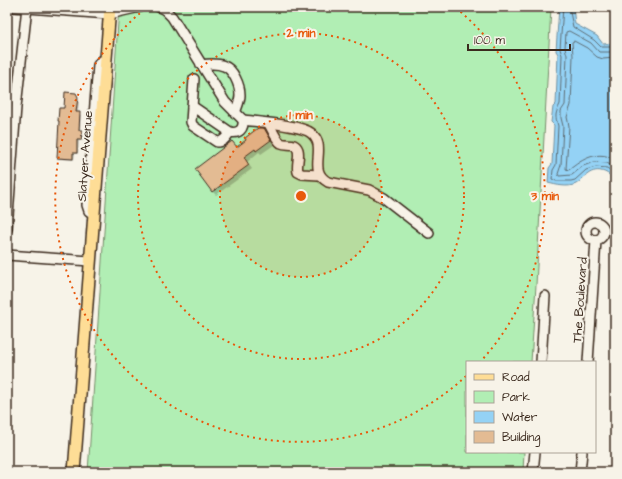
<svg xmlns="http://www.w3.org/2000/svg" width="622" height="479" font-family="'Architects Daughter',sans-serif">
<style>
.green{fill:#b1eeb4;stroke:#768c69}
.water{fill:#94d2f5;stroke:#708f9f}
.shadow{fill:#0003}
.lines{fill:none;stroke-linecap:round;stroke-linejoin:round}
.shore{stroke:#5f6d74;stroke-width:1}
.building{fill:#e3bb93;stroke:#3b2a1e}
.minor-casing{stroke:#3b2a1e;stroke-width:12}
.major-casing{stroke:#3b2a1e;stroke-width:14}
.minor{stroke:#f7f3e8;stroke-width:9}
.major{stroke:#fedd96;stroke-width:11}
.ring{fill:none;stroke:#e8590c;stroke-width:2;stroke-dasharray:2 4}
.labels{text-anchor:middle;stroke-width:4;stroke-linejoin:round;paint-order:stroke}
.street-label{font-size:13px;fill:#3b2a1e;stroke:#f7f3e8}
.centre{fill:#e8590c;stroke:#f7f3e8;stroke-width:2}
.ring-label{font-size:12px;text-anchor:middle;font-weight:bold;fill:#e8590c;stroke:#f7f3e8;stroke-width:4;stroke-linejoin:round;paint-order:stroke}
</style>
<rect width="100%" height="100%" fill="#f7f3e8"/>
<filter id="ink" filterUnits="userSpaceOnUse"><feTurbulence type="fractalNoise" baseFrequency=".025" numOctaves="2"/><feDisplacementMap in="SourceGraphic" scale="8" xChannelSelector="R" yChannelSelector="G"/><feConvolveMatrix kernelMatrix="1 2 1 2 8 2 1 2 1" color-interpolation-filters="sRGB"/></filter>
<g filter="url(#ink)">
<!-- green -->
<path class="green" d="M119,7H551L536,285L531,362H467V452H524L523,472H88Z"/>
<!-- water -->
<path class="water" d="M559,7H573L575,24L597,36L603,44L615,43V180C608,172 598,167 588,174C583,177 580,182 576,184C568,188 556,185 548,183L549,168L552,164L554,125L551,122L553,107L556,104L558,54L556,51Z"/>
<!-- shadow -->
<g class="shadow">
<path d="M77,96L79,100L78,113L81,115L80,131L83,132V141H79L78,154H75L74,160L59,159L58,158L64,110Z"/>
<path d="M263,129L267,133L274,145L261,154L259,152L247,162L252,169L216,195L213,192Z"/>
</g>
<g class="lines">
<!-- shore -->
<g class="shore">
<path d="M563,7L560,49L562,55L560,104C555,115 555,115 558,126L556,165L553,170L552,179L556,181H571L575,180L586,170L596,167L607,168L615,174"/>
<path d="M569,7L573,27L594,40L601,47H615"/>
<path d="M615,52H599L591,43L569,31L566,32L565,48L567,55L565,105L561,111V118L563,126L561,165L558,174L559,176L572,175L583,166L594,162L607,163L615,168"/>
<path d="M615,58L603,59L597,57L587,48L574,41L572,42L573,56L571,105L567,117L569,126L566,169L569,170C582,159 599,149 615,160"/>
</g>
</g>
<!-- building -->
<g class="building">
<path d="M65,92L76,93L78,97L76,112H80L79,130H82L81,140H77V153H73V159L57,158L59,121H58L59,108H64Z"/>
<path d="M258,128H264L271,140L256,151L255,149L244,157L249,165L212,192L195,169L232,141L237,147L246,140L245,138Z"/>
</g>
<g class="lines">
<defs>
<g id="minor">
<path d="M14,7L109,14L140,7"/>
<path d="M159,7L165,10L172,17L225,102L243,120C244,129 239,134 230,132L192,106"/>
<path d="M201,65C208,64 217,63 224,66C233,69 240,85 240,95C240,101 237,107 235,113"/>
<path d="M194,79L191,122L193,126L217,142C224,142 226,137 230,132"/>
<path d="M7,97L17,98"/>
<path d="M243,120C258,122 301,125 311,133C329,147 306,170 328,182L369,190L384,198L429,233"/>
<path d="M269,124C272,129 276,140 281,143C287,146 295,141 298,150C300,157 296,165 298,172L302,174L319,175"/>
<path d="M93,214L89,211L87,205L98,65L101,61H105"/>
<circle cx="595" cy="231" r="9"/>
<path d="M7,229L16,107L27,7"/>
<path d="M7,255L90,261"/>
<path d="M541,362L545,296"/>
<path d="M588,362L596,240"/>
<path d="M533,472L535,452"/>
<path d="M580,472L582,452"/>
</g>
<path id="major" d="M74,472L110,7"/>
</defs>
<!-- minor casing -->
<use href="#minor" class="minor-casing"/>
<!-- major casing -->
<use href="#major" class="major-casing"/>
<!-- minor -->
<use href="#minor" class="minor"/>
<!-- major -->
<use href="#major" class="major"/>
</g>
</g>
<!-- distance rings -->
<circle cx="301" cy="196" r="81" fill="#e8590c" fill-opacity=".12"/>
<g class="ring">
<circle cx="301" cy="196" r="81"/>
<circle cx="301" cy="196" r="163"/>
<path d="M466 376A244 244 0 1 1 146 8M456 8A244 244 0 0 1 481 361"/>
</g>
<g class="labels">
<!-- street labels -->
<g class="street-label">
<text transform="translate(84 156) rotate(-86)" y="5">Slatyer Avenue</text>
<text transform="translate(579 300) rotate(-86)" y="5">The Boulevard</text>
</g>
</g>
<circle cx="301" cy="196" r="6" class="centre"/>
<g class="ring-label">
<text x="301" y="37">2 min</text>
<text x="301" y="119">1 min</text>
<text x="545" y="200">3 min</text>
</g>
<!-- margin -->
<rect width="622" height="479" fill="none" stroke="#f7f3e8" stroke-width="24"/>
<rect x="12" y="12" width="598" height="455" fill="none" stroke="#3b2a1e" stroke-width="1.5" filter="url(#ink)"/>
<!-- legend -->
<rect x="466" y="361" width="130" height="92" fill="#f7f3e8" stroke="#aca397"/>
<rect x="474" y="374" width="20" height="6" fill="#fedd96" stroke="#aca397"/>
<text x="502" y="381" font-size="12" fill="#3b2a1e">Road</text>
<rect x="474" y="391" width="20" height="12" fill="#b1eeb4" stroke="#aca397"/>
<text x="502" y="401" font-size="12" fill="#3b2a1e">Park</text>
<rect x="474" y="411" width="20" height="12" fill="#94d2f5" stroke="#aca397"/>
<text x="502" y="421" font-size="12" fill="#3b2a1e">Water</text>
<rect x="474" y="431" width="20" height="12" fill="#e3bb93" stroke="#aca397"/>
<text x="502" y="441" font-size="12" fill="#3b2a1e">Building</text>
<!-- scale -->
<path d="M468 44v6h102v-6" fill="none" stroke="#3b2a1e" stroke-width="2"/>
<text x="474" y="44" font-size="12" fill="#3b2a1e" stroke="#f7f3e8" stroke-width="3" paint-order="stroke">100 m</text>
</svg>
